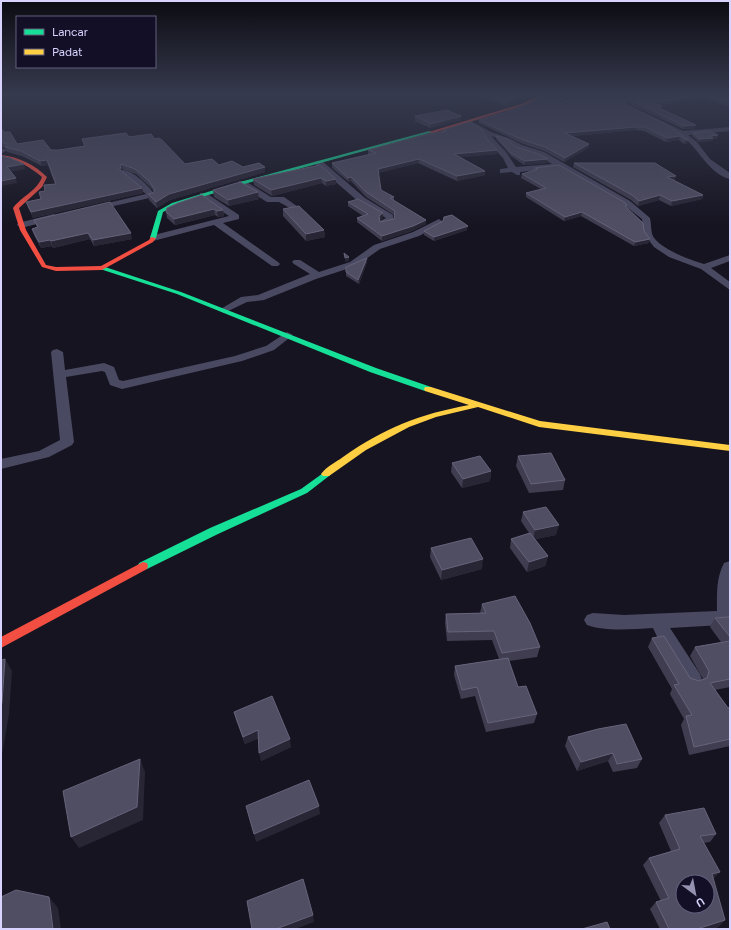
<svg xmlns="http://www.w3.org/2000/svg" width="731" height="930" font-family="Figtree,sans-serif">
<style>
.lines{fill:none;stroke-linecap:round;stroke-linejoin:round}
.street{fill:#4a4962;fill-rule:evenodd}
.fast{fill:#16e098;fill-rule:evenodd}
.slow{fill:#ffcf43;fill-rule:evenodd}
.jam{fill:#f24e42;fill-rule:evenodd}
.wall{fill:#403d50}
.shaded-wall{fill:#282635}
.building{fill:#504e63;stroke:#66637b;fill-rule:evenodd}
</style>
<rect width="100%" height="100%" fill="#161421"/>
<g class="lines">
<!-- street -->
<g class="street">
<path d="M544,95H553L570,101L567,103Z"/>
<path d="M628,96L633,97L627,102L629,105L683,131L730,127V131L688,135L697,142L710,159L730,173V179C707,173 699,147 680,135C663,124 643,116 625,107L621,101Z"/>
<path d="M467,121H471L491,132L511,139L522,145L544,152L630,201L650,218C651,223 651,229 652,234C657,248 690,260 704,264L730,255V261L711,268L730,282V290L701,269L669,257L654,247L644,234L642,219L624,205L559,167L520,172V175H517L512,172L500,173V169L508,168L503,158L487,141L482,132L467,123ZM491,136L507,141L516,149L538,156L552,164L516,167L506,152Z"/>
<path d="M1,148L7,150L1,154Z"/>
<path d="M316,161H322L365,198L393,215V223L380,225V221L386,218L359,202L316,165Z"/>
<path d="M122,170C132,169 150,187 155,195L154,197L91,211V207L146,194L122,174Z"/>
<path d="M239,181H245L271,197H284L301,209L297,212L279,202H267L239,185Z"/>
<path d="M200,193H206L239,215V219L223,223L278,262L280,264L278,266H272L214,225L153,241L150,240V236L229,216L200,197Z"/>
<path d="M54,214L58,217L57,219L21,228L17,225L18,223Z"/>
<path d="M439,219L443,222L442,224L419,236L380,249L356,266L316,279L264,300L247,302L224,313L219,310L241,297L258,295L310,274L294,264L292,262L294,260H300L319,272L350,262L374,245L413,232Z"/>
<path d="M287,332L293,335L274,350L242,361L122,389L110,385L105,372L102,371L66,377L74,442L72,445L49,457L1,469V459L39,451L60,440L51,352L53,350L57,349L63,352L65,370L104,363L114,367L119,380L123,381L235,356L266,346Z"/>
<path d="M730,561V622L722,625L670,628L700,674L702,680L700,686L693,688L686,686L661,645L653,628C632,629 607,632 587,625L584,620L587,615L593,613L624,615L717,611C717,594 716,578 724,563Z"/>
</g>
<!-- fast -->
<g class="fast">
<path d="M429,131L433,132L244,184L176,205L163,212L156,238L153,240L150,238L158,211L172,203L240,182Z"/>
<path d="M102,266L181,292L376,368L431,387L432,389L428,391H425L370,372L177,294L100,269L99,268Z"/>
<path d="M326,471L331,474L329,476L307,493L218,534L147,569L143,570L139,569L138,566L139,563L210,528L301,489Z"/>
</g>
<!-- slow -->
<path class="slow" d="M425,387H431L540,421L730,445V451L539,427L478,407L436,417L409,427L366,450L329,476H323L321,474C326,467 336,462 343,457C384,428 420,414 469,405L425,391L424,389Z"/>
<!-- jam -->
<g class="jam">
<path d="M539,95H544L526,105L433,133L429,132L524,103Z"/>
<path d="M1,155C19,157 35,165 47,177L42,187L19,208L26,230L46,265L56,267L101,266L149,240L151,237L156,238L153,242L102,270L56,271L42,267L20,230L13,208C22,196 37,191 42,177C30,167 17,159 1,157Z"/>
<path d="M143,562L147,563L148,566L147,569L1,648V637Z"/>
</g>
</g>
<!-- wall -->
<g class="wall">
<path d="M480,95H533L505,106Z"/>
<path d="M557,95H628L622,99L625,105L689,140L688,143L684,144L679,140L666,142L644,131L636,130L572,136L589,144L588,148L564,162L544,151L523,144L479,123V120L518,108V107L567,101L570,99Z"/>
<path d="M629,95H730V107L702,98L659,105L662,106V109L694,129H683L630,104L629,102L630,99L632,96Z"/>
<path d="M415,116H461L460,120L430,128L415,121Z"/>
<path d="M1,128L4,132L17,144L51,150H59L84,146L82,139L129,137L155,139L185,164L219,165L243,167H265V172L170,200L157,208L149,200L148,194L153,193L154,192L150,187L136,174L122,169V172L142,188L143,193L33,218L26,202L41,199L45,191L55,184L48,165L42,166L22,156L7,152L5,148L1,147Z"/>
<path d="M443,130L486,138L497,150V154L460,157L485,171V175L457,181L418,163L378,173L381,190L394,197V201L426,220V224L412,231L382,241L357,222V218L363,216L348,206V202L383,218L380,220V222L394,219V215L366,197L351,181L349,182L332,168V163L370,154H368V150L443,132Z"/>
<path d="M693,133L718,135L717,139H713L712,141L699,142L692,136Z"/>
<path d="M496,136L516,147L547,163L524,165L511,156L496,139Z"/>
<path d="M574,163L675,180H674L703,195L702,199L671,206L659,200L638,206L631,200L573,167Z"/>
<path d="M320,165L336,184L326,186L322,183L272,196L254,185L253,179Z"/>
<path d="M535,168L627,205V207L644,231L649,243L634,246L581,216L564,221L526,197V193L541,189L521,178L522,174L535,170Z"/>
<path d="M213,190L259,199L229,206L214,197Z"/>
<path d="M167,208L223,210L224,216L218,217L215,215L175,225L167,218L166,212Z"/>
<path d="M283,209L324,230L325,237L306,241L283,216Z"/>
<path d="M34,220L132,239L94,246L90,239L53,248L52,246L41,248L34,235L32,229L37,227Z"/>
<path d="M467,230L434,241L424,235V231Z"/>
<path d="M367,262L359,284L346,276V267Z"/>
<path d="M518,456L565,480L563,490L529,493L516,466Z"/>
<path d="M452,463L491,471L490,481L462,488L451,472Z"/>
<path d="M523,512L556,535L535,539L548,556L545,566L527,572L510,548L511,539L529,533L521,521Z"/>
<path d="M431,548L482,569L441,580L430,557Z"/>
<path d="M482,604L540,647L537,657L509,661L518,687L537,714L534,723L486,732L475,696L461,699L454,675L455,666L499,659L492,640L447,641L445,623L446,614L480,613Z"/>
<path d="M730,616V687L715,690L728,708L730,707V746L689,755L681,725L684,719L670,694L672,689L648,647L652,638L690,678L699,681L703,679L690,656L695,647L721,642L710,627L715,618L728,617Z"/>
<path d="M234,712L291,747L261,761L259,738L245,744L236,720Z"/>
<path d="M568,737L642,759L637,768L613,772L608,761L577,771L565,746Z"/>
<path d="M665,815L716,834L710,842L703,843L725,920L718,927L712,929H660L650,909L656,902L661,901L643,865L649,858L671,851L659,823Z"/>
</g>
<!-- shaded-wall -->
<g class="shaded-wall">
<path d="M524,95H533L505,106L506,102Z"/>
<path d="M624,95H628L620,101V97Z"/>
<path d="M703,95L702,98L652,106L653,103Z"/>
<path d="M662,106L661,110L657,107Z"/>
<path d="M461,116L460,120L430,128L431,124Z"/>
<path d="M696,125L694,129H683L684,126Z"/>
<path d="M636,127V130L565,137V133Z"/>
<path d="M718,135L717,139H713L712,141L699,142L700,139L710,136Z"/>
<path d="M680,136L679,140L666,142L667,138Z"/>
<path d="M686,140H689L688,143L684,144Z"/>
<path d="M589,144L588,148L564,162L565,158Z"/>
<path d="M497,150V154L454,158V154Z"/>
<path d="M419,159L418,163L378,173V169Z"/>
<path d="M548,159L547,163L524,165L525,161Z"/>
<path d="M47,160L48,165L42,166L40,161Z"/>
<path d="M24,164L25,169L9,172L7,167Z"/>
<path d="M121,164L122,169L121,175L120,170Z"/>
<path d="M265,167V172L170,200L157,208L156,202L169,194Z"/>
<path d="M485,171V175L457,181V176Z"/>
<path d="M676,176L675,180L666,181L667,177Z"/>
<path d="M351,177V181L349,182L348,178Z"/>
<path d="M16,178L17,183L1,186V181Z"/>
<path d="M321,178L322,183L272,196L271,190Z"/>
<path d="M336,179V184L326,186V181Z"/>
<path d="M142,188L143,193L33,218L31,212Z"/>
<path d="M258,192L259,199L229,206L228,200Z"/>
<path d="M660,195L659,200L638,206L639,201Z"/>
<path d="M703,195L702,199L671,206L672,201Z"/>
<path d="M214,209L215,215L175,225L174,219Z"/>
<path d="M223,210L224,216L218,217L217,211Z"/>
<path d="M582,212L581,216L564,221L565,217Z"/>
<path d="M383,213V218L378,221L379,216Z"/>
<path d="M426,220V224L412,231L382,241V236Z"/>
<path d="M468,226L467,230L434,241V237Z"/>
<path d="M324,230L325,237L306,241V234Z"/>
<path d="M88,233L90,239L53,248L51,241Z"/>
<path d="M131,233L132,239L94,246L93,240Z"/>
<path d="M650,239L649,243L634,246L635,242Z"/>
<path d="M50,240L52,246L41,248L39,242Z"/>
<path d="M349,257V261L345,262V258Z"/>
<path d="M367,258V262L359,284L358,280Z"/>
<path d="M491,471L490,481L462,488L463,479Z"/>
<path d="M559,525L556,535L533,540L535,530Z"/>
<path d="M548,556L545,566L527,572L529,562Z"/>
<path d="M483,559L482,569L441,580L442,570Z"/>
<path d="M5,659L12,671L9,714L2,755H1V707Z"/>
<path d="M258,730L260,738L245,744L243,737Z"/>
<path d="M290,739L291,747L261,761L259,753Z"/>
<path d="M613,753L608,761L577,771L581,762Z"/>
<path d="M140,759L145,772L143,820L79,848L71,837Z"/>
<path d="M319,806L320,814L256,842L254,834Z"/>
<path d="M720,872L713,879L712,874Z"/>
<path d="M49,897L58,908L61,929H53Z"/>
<path d="M313,915L314,922L295,929H276Z"/>
<path d="M725,920L718,927L712,929H697Z"/>
</g>
<!-- building -->
<g class="building">
<path d="M489,95H524L506,102Z"/>
<path d="M544,95H550L567,101L571,99V96L568,95H624L620,97L625,105L667,125L689,140H686L680,136L667,138L645,127H636L565,133L589,144L565,158L545,147L523,140L479,120L520,108L518,107L529,104Z"/>
<path d="M634,95H730V103L703,95L653,103L662,106L657,107L696,125L684,126L631,100L630,99Z"/>
<path d="M447,110L461,116L431,124L415,116Z"/>
<path d="M470,122L481,129L486,138L497,150L454,154L485,171L457,176L419,159L378,169L381,190L394,197L390,198L426,220L413,226L382,236L357,218L368,214L348,202L358,199L383,213L379,216L380,222L394,219L395,211L366,192L351,177L348,178L332,163L376,153L368,150L428,134L446,131L443,130Z"/>
<path d="M1,128L4,132H10L17,144L43,140L51,150H59L85,146L82,139L126,133L129,137L151,134L155,139L159,138L162,140L185,164L212,159L219,165L232,161L243,167L259,163L265,167L169,194L156,202L148,194L153,193L155,190L149,181L135,169L121,164L120,170L142,188L31,212L26,202L41,199L39,192L45,191L44,185L56,184L47,160L40,161L21,151L5,147L7,144L1,142Z"/>
<path d="M709,131L718,135L710,136L713,138L700,139L693,133Z"/>
<path d="M496,136L507,139L516,147L538,154L548,159L525,161L511,153Z"/>
<path d="M1,156L10,158L24,164L7,167L16,178L1,181Z"/>
<path d="M574,163H655L676,176L667,177L703,195L672,201L660,195L639,201L632,195Z"/>
<path d="M320,165L336,179L326,181L321,178L271,190L253,179Z"/>
<path d="M559,165L624,202L627,205L625,206L643,223L644,231L650,239L635,242L582,212L565,217L526,193L546,188L522,174L538,169L535,168Z"/>
<path d="M240,182L258,192L228,200L213,190Z"/>
<path d="M202,195L223,210L217,211L214,209L174,219L166,212L167,208L178,203Z"/>
<path d="M110,202L131,233L93,240L88,233L51,241L50,240L39,242L32,229L38,227L34,220Z"/>
<path d="M299,206L324,230L306,234L283,209Z"/>
<path d="M452,215L468,226L434,237L424,231L443,221L444,217Z"/>
<path d="M344,253L349,257L345,258Z"/>
<path d="M367,258L358,280L346,272V267Z"/>
<path d="M551,453L565,480L531,484L518,456Z"/>
<path d="M480,456L491,471L463,479L452,463Z"/>
<path d="M546,507L559,525L535,530L523,512Z"/>
<path d="M530,533L548,556L529,562L511,539Z"/>
<path d="M471,538L483,559L442,570L431,548Z"/>
<path d="M515,596L530,623L540,647L502,653L494,631L448,632L446,614L486,613L482,604Z"/>
<path d="M730,616V637L715,618L728,617Z"/>
<path d="M664,636L690,678L699,681L707,678L709,671L695,647L730,641V679L710,683L728,708L730,707V739L694,747L686,716L692,715L674,685L679,684L652,638Z"/>
<path d="M508,658L518,687L526,686L537,714L488,723L477,687L462,690L455,666Z"/>
<path d="M5,659L2,702L1,707V660Z"/>
<path d="M272,696L290,739L259,753L258,730L243,737L234,712Z"/>
<path d="M626,724L642,759L617,764L613,753L581,762L568,737L598,729Z"/>
<path d="M140,759L137,807L71,837L63,791Z"/>
<path d="M309,780L319,806L254,834L246,806Z"/>
<path d="M704,808L716,834L700,836L720,872L712,874L725,920L697,929H669L656,902L669,898L649,858L680,849L665,815ZM683,882H707V906H683Z"/>
<path d="M303,879L313,915L276,929H252L247,901Z"/>
<path d="M16,890L49,897L53,929H1V897Z"/>
<path d="M607,922L610,929H582Z"/>
</g>
<!-- sky -->
<linearGradient id="sky" x2="0" y2="1"><stop stop-color="#0c0b12"/><stop offset="0.42" stop-color="#363a4e"/><stop offset="1" stop-color="#363a4e" stop-opacity="0"/></linearGradient>
<rect width="731" height="225" fill="url(#sky)"/>
<!-- border -->
<rect width="731" height="930" fill="none" stroke="#d9d4ff" stroke-width="4"/>
<!-- legend -->
<rect x="16" y="16" width="140" height="52" fill="#130f26" stroke="#625e7d"/>
<rect x="24" y="29" width="20" height="6" fill="#16e098" stroke="#625e7d"/>
<text x="52" y="36" font-size="12" fill="#d9d4ff">Lancar</text>
<rect x="24" y="49" width="20" height="6" fill="#ffcf43" stroke="#625e7d"/>
<text x="52" y="56" font-size="12" fill="#d9d4ff">Padat</text>
<!-- north arrow -->
<g transform="translate(695 894) rotate(148)"><circle r="19" fill="#130f26" stroke="#625e7d"/>
<path d="M0-3L7 15L0 10L-7 15Z" fill="#9591b1"/>
<text y="-6" font-size="11" font-weight="bold" text-anchor="middle" fill="#d9d4ff">U</text>
</g>
</svg>
